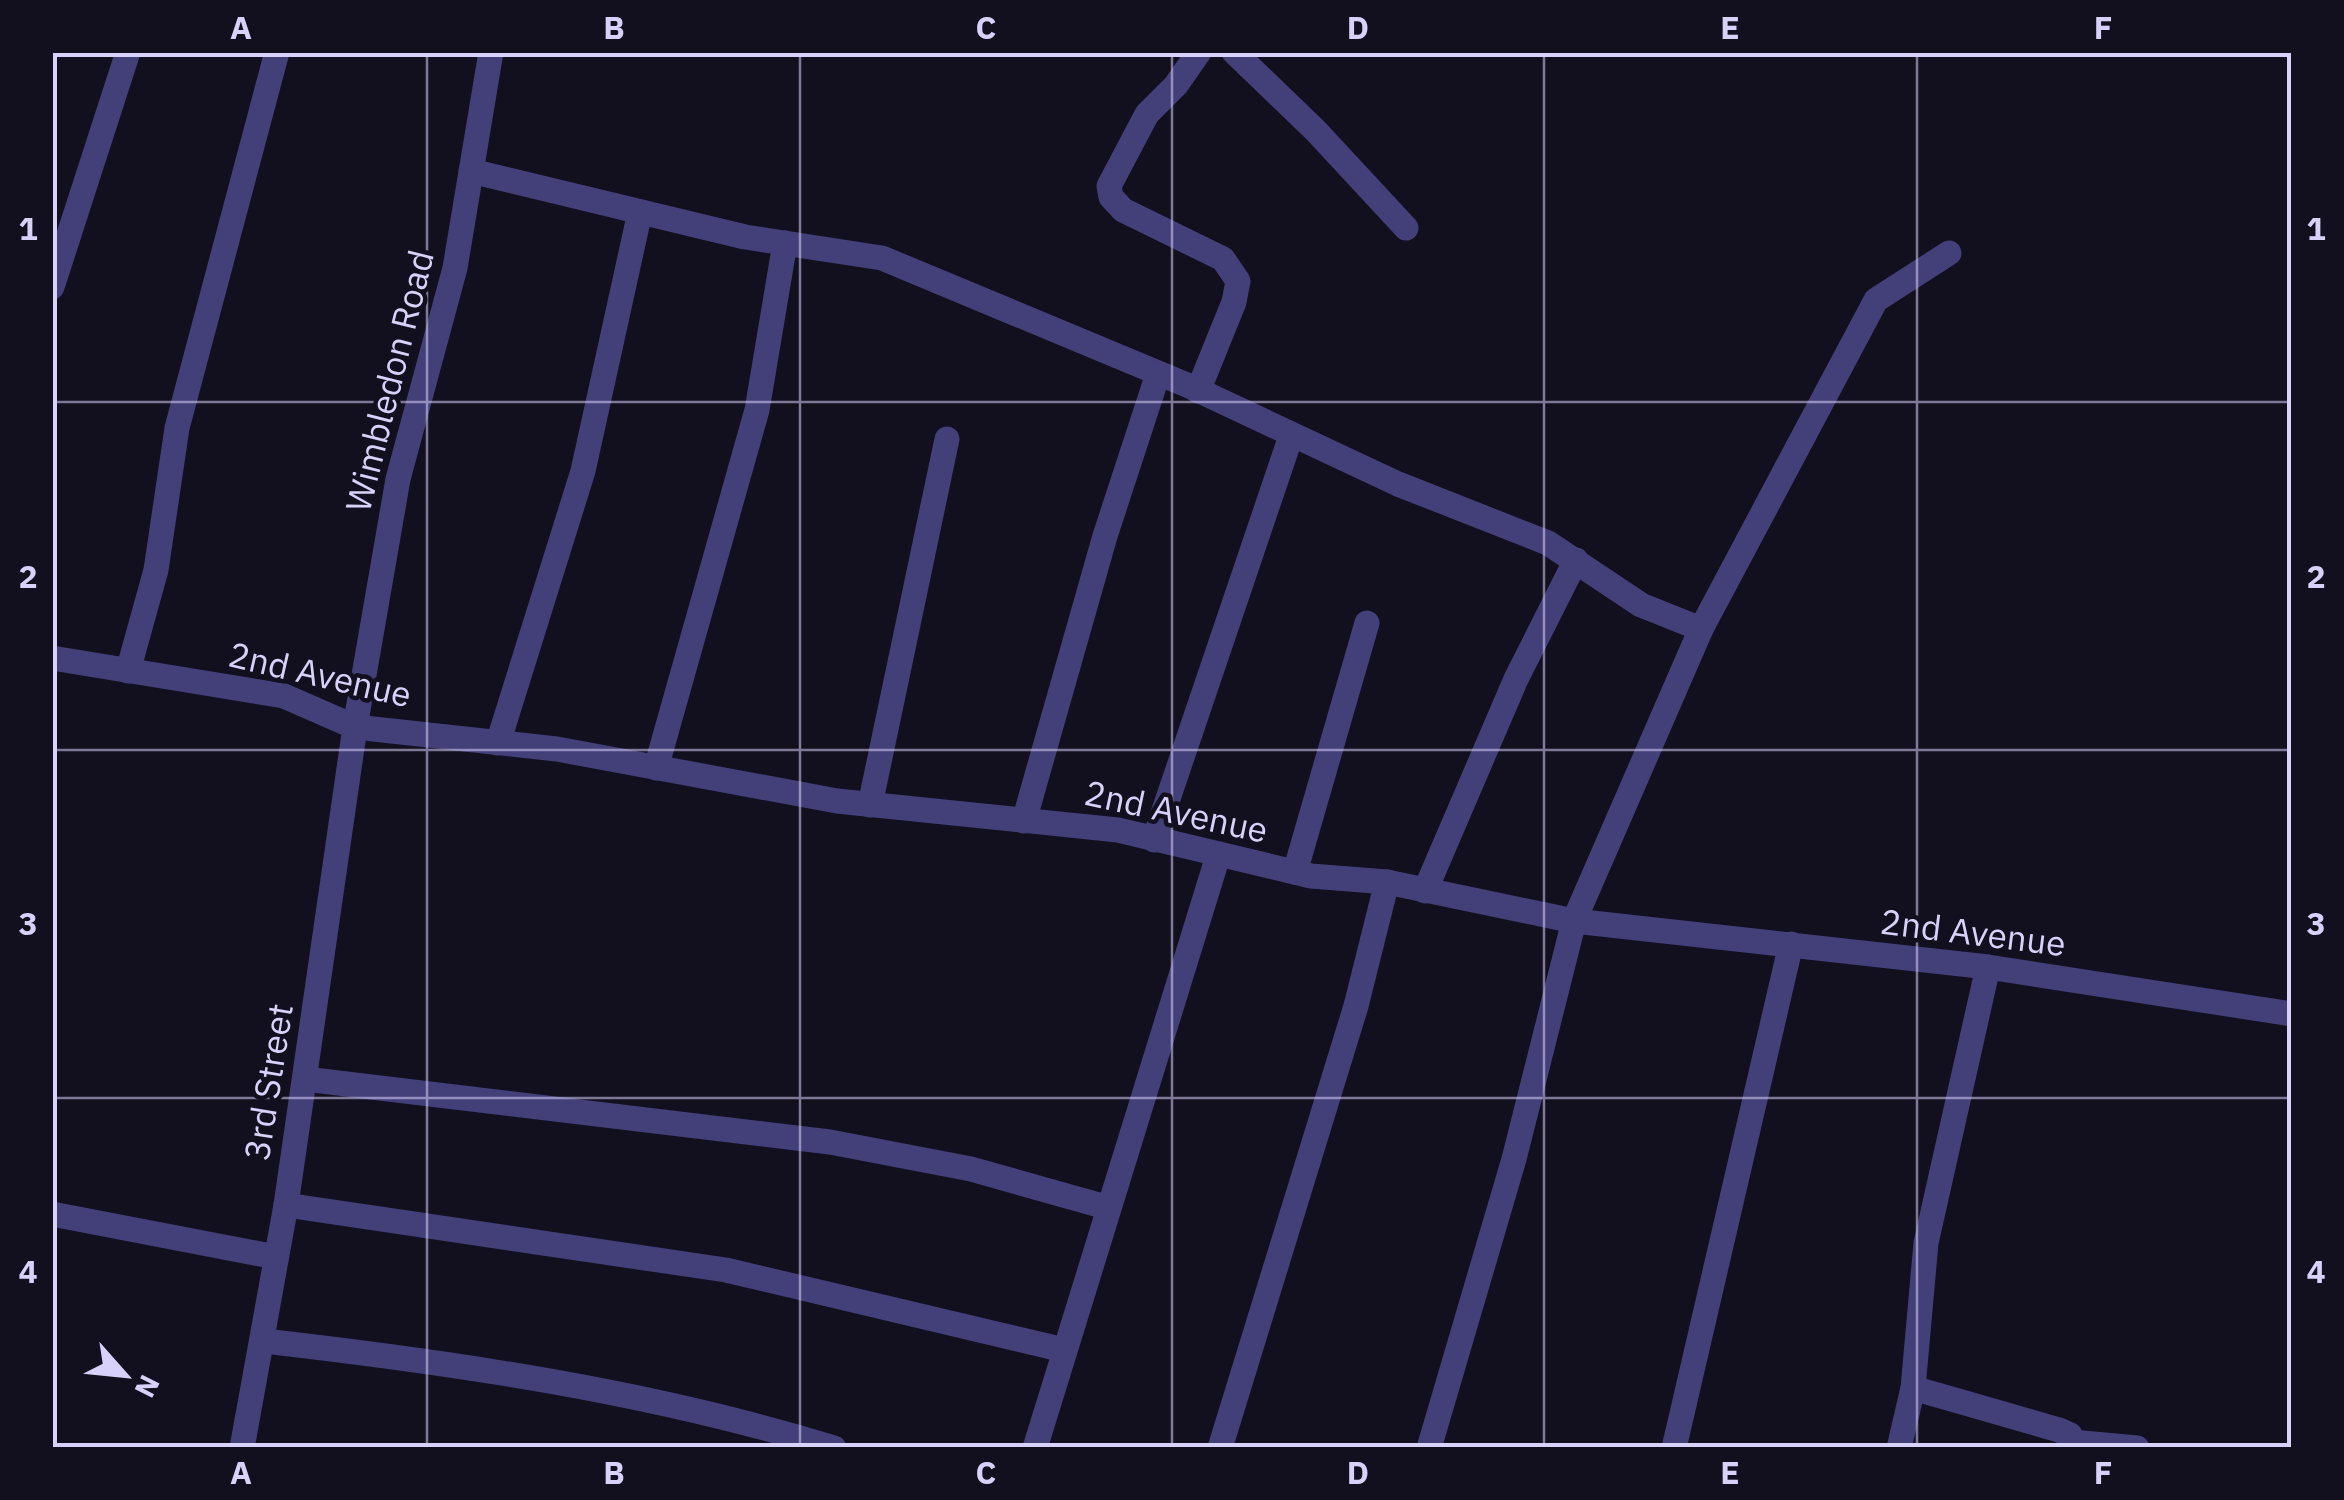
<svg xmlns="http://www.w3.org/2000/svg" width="2344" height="1500" font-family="'IBM Plex Sans',sans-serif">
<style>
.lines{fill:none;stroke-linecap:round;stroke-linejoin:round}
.minor{stroke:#433f79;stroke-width:25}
.grid{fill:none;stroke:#d8d2fa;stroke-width:2.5;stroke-opacity:0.55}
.labels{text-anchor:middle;stroke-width:9;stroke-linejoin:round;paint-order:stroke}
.street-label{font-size:35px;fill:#d8d2fa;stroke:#120f1f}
.neatline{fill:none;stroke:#d8d2fa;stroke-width:4}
.grid-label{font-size:32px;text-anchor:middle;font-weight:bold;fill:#d8d2fa}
</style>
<rect width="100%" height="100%" fill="#120f1f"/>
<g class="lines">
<!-- minor -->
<g class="minor">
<path d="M1234,52L1316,131L1406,228"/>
<path d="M471,171L745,237L882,258L1187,385L1398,484L1548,543L1641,605L1701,629"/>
<path d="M52,287L128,52"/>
<path d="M1198,391L1234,302L1238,281L1223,259L1123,210L1111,197L1109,186L1147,114L1176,85L1199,52"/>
<path d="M52,658L284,696L355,727L557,749L837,801L1118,830L1311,876L1387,882L1574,921L1988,967L2292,1014"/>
<path d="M128,671L156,570L177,428L277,52"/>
<path d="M498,743L583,471L640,212"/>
<path d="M656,768L757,410L785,243"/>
<path d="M870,805L947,439"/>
<path d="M1024,821L1105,536L1158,374"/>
<path d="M1154,840L1291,436"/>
<path d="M1295,872L1367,623"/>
<path d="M1425,891L1516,679L1576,560"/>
<path d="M305,1079L830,1142L971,1169L1106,1207"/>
<path d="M286,1205L726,1270L1064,1350"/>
<path d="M52,1214L276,1257"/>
<path d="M264,1341C456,1363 649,1391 834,1448"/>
<path d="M1913,1388L2059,1430L2070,1435L2074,1448"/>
<path d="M2072,1442L2137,1448"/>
<path d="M242,1448L286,1205L355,727L398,479L455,268L491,52"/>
<path d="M1035,1448L1218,856"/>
<path d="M1220,1448L1356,1006L1387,882"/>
<path d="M1429,1448L1514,1159L1574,921L1701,629L1876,300L1949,253"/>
<path d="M1674,1448L1791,944"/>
<path d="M1899,1448L1913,1388L1926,1243L1988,967"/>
</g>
</g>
<!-- grid -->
<path class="grid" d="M427,52V1448M800,52V1448M1172,52V1448M1544,52V1448M1917,52V1448M52,402H2292M52,750H2292M52,1098H2292"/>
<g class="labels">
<!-- street labels -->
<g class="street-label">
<text transform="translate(390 381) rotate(-76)" y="12">Wimbledon Road</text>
<text transform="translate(320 675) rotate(13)" y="12">2nd Avenue</text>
<text transform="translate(1176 812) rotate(12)" y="12">2nd Avenue</text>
<text transform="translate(1973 933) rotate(7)" y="12">2nd Avenue</text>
<text transform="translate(269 1082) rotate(-81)" y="12">3rd Street</text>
</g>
</g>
<!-- border -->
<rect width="2344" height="1500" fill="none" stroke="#120f1f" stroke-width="110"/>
<!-- north arrow -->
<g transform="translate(125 1375) rotate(117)" stroke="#120f1f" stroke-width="8" paint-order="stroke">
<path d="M0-8L18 38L0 25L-18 38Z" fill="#d8d2fa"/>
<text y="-15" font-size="28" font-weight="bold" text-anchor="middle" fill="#d8d2fa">N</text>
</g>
<rect x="55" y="55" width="2234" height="1390" class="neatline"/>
<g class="grid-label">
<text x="241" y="39">A</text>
<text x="614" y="39">B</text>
<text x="986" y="39">C</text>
<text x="1358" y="39">D</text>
<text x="1730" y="39">E</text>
<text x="2103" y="39">F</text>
<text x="28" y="240">1</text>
<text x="2316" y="240">1</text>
<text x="28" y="588">2</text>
<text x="2316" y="588">2</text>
<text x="28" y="935">3</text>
<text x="2316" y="935">3</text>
<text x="28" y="1283">4</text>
<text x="2316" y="1283">4</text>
<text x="241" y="1484">A</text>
<text x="614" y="1484">B</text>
<text x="986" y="1484">C</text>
<text x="1358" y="1484">D</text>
<text x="1730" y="1484">E</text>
<text x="2103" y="1484">F</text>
</g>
</svg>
